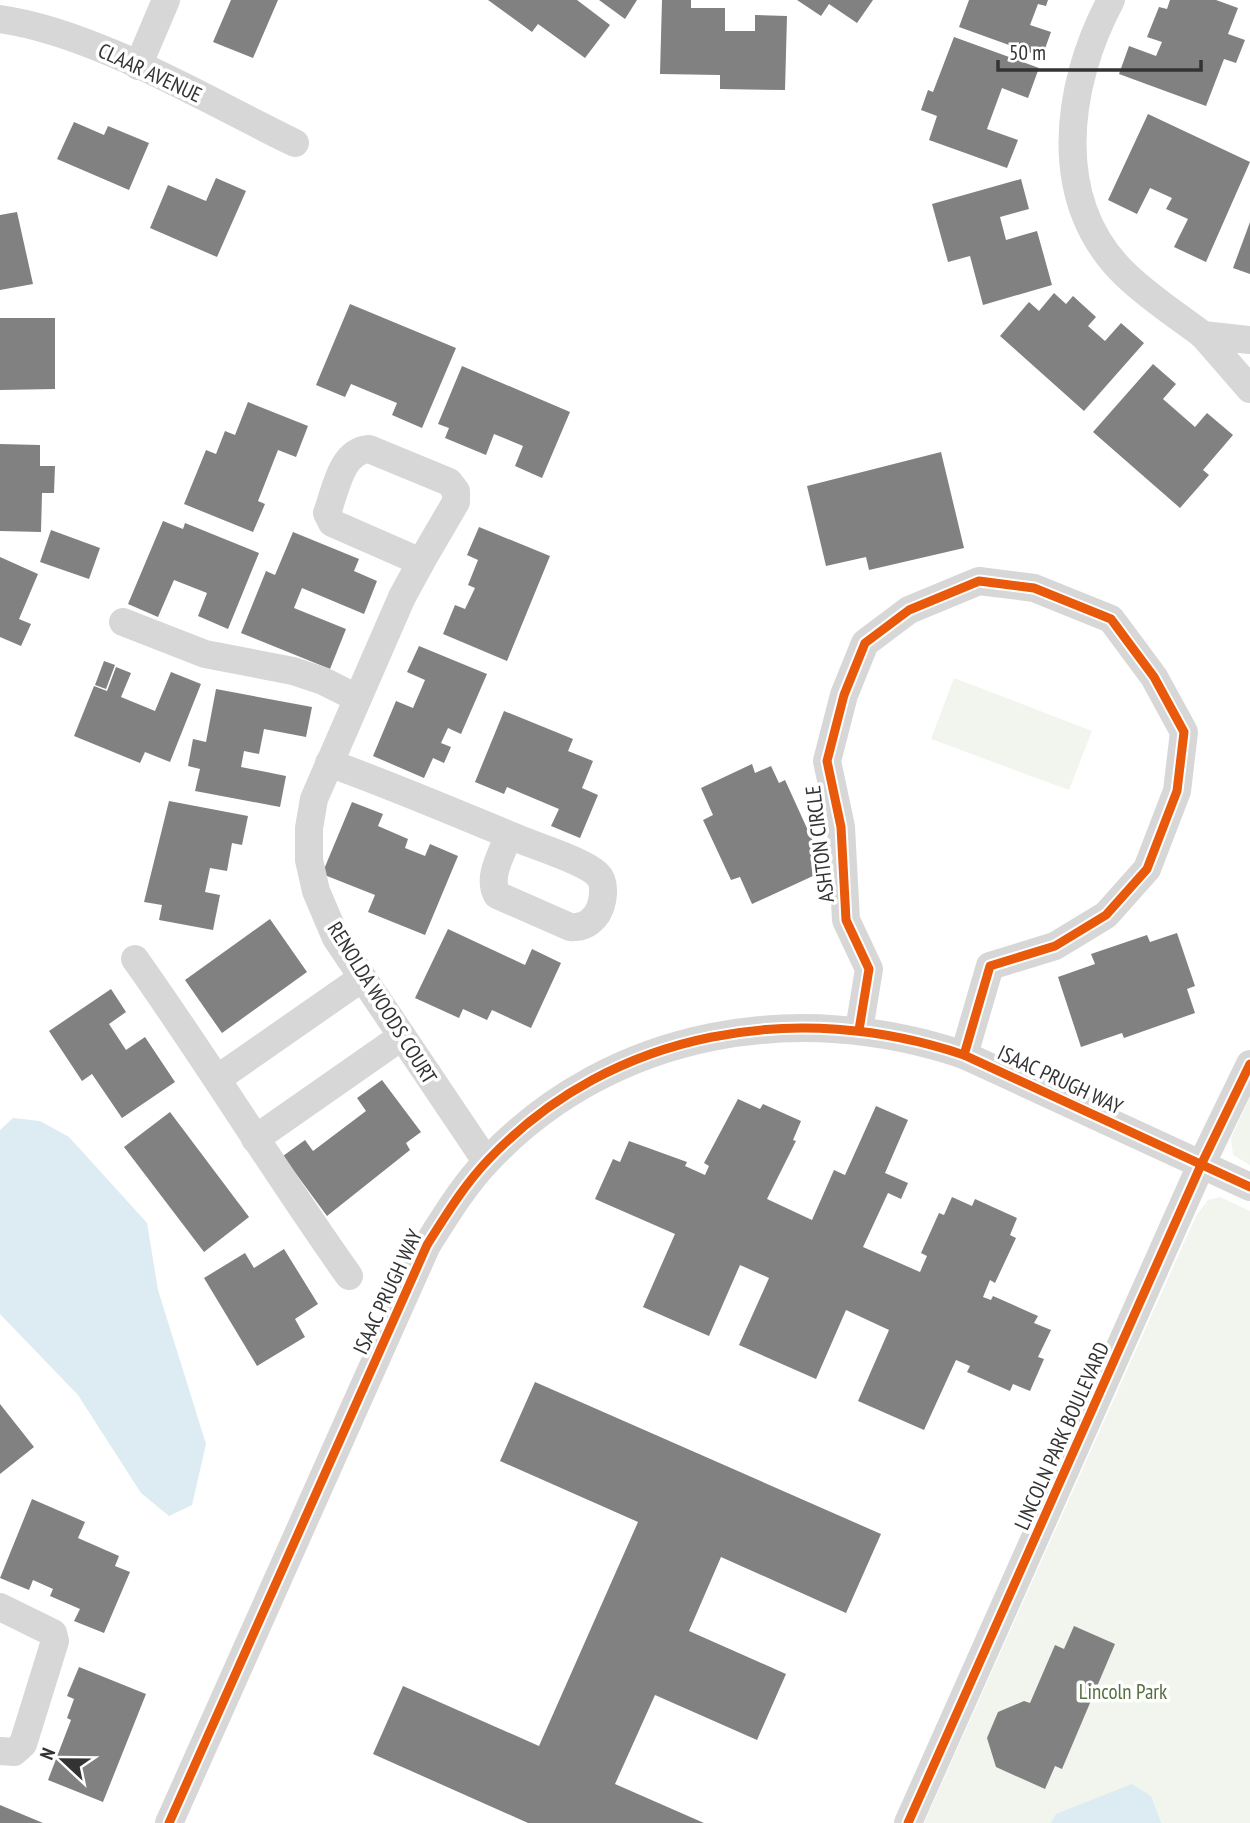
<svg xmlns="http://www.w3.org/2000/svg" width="1250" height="1823" font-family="'PT Sans Narrow',sans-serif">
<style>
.green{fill:#f1f5ed}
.water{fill:#ddebf3}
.building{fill:#818181}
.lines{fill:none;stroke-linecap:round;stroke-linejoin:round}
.street{stroke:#d7d7d7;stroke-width:28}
.cycleway-casing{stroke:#fff;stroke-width:13}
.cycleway{stroke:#e8590c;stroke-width:9}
.labels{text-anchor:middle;stroke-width:7;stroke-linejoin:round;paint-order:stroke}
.street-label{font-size:21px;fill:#333;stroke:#fff}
.park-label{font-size:21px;fill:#56703f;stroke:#fff}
</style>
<rect width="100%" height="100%" fill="#fff"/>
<!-- green -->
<g class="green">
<path d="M954,678L1092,731L1069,790L931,739Z"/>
<path d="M1250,1097V1165L1233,1155L1231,1138Z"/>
<path d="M1220,1197L1250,1211V1823H924L1196,1216L1208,1200Z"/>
</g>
<!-- water -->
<g class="water">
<path d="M13,1118L40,1121L69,1137L147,1223L158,1290L206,1444L192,1505L169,1516L141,1493L78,1395L0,1314V1130Z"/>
<path d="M1132,1784L1151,1796L1161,1823H1051L1056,1814Z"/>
</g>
<!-- building -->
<g class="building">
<path d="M231,0H278L253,58L213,42Z"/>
<path d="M488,0H577L610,25L585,58L538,24L532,32Z"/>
<path d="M599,0H637L625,19Z"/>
<path d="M662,0H691V8H725V31H755V15L787,16L785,90L720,89V75L660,74Z"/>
<path d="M797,0H873L857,23L829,4L821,16Z"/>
<path d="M969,0H1048L1046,6L1038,4L1030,25L1051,32L1042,57L959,27Z"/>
<path d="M1170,0H1216L1238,8L1228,34L1245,40L1236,63L1224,59L1206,106L1119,74L1129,46L1156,56L1162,42L1147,37L1159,7L1167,9Z"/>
<path d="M954,37L1039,68L1028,98L1002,88L987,129L1018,140L1007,168L929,140L937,116L921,110L928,90L933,92Z"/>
<path d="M1148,114L1250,162L1206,262L1174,247L1188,219L1166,209L1172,198L1150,188L1137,214L1108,200Z"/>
<path d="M74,122L104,135L108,126L149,143L129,190L57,159Z"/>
<path d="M216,178L246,191L217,257L150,228L168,185L206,201Z"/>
<path d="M1021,179L1029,209L1000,217L1006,240L1037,231L1052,285L983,305L970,256L948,262L932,204Z"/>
<path d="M17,212L33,284L0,290V215Z"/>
<path d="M1250,222V274L1233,268Z"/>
<path d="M1054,293L1066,304L1073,296L1096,317L1088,326L1105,341L1121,323L1144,343L1084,411L1000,336L1029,302L1039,311Z"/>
<path d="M350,304L456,348L422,428L392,415L397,403L351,384L345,397L316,385Z"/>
<path d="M0,318H55V389L0,390Z"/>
<path d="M1153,364L1176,384L1163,399L1195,427L1207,413L1233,435L1203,470L1209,475L1180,508L1093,432Z"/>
<path d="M462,366L570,412L542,478L515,466L523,446L494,434L486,455L445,438L449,428L438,424Z"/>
<path d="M248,402L308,426L296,457L278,450L258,501L265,504L253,532L184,504L206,450L216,454L225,431L235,435Z"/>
<path d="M0,444L40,445V466H55L54,493H42L41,532L0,531Z"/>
<path d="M941,452L964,548L869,570L866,557L826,566L807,486Z"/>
<path d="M163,521L183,529L185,523L259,553L228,629L198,616L207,593L174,580L158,617L128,604Z"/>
<path d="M479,527L550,556L507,661L443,634L455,605L465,609L475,588L468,585L478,560L467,555Z"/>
<path d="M51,530L100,548L89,579L40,562Z"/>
<path d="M293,532L359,559L354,571L377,581L364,614L302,588L294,608L346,629L330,669L241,633L266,571L275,575Z"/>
<path d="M0,557L38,574L19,619L31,624L21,646L0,637Z"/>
<path d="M419,646L487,674L461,734L448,728L441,743L451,747L444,763L433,758L424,778L373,756L396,701L413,708L425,680L407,672Z"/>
<path d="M104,661L115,665L106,689L95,685Z"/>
<path d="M116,667L131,673L121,697L155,711L171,672L201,684L170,762L145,752L140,763L74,736L94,686L107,691Z"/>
<path d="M216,689L312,707L306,737L264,729L259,754L244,751L241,767L286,776L280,807L195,791L200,769L188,766L193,739L206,742Z"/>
<path d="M504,711L573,739L568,751L593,761L582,788L598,795L580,838L551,826L559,809L507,787L504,794L475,782Z"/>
<path d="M752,764L755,773L771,766L779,783L785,780L826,870L752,904L740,877L731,880L703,820L713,815L701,788Z"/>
<path d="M169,801L248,816L242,845L232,843L227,871L210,868L205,892L220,895L213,930L159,920L162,905L144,902Z"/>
<path d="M352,802L383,814L378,826L408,839L405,848L425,856L430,844L458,856L425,935L368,912L375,895L322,874Z"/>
<path d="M270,919L307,972L222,1033L185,980Z"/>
<path d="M448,929L525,965L532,949L561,963L531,1028L492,1010L487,1020L463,1009L459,1018L415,998Z"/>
<path d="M1177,933L1195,986L1187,989L1195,1013L1124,1038L1122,1033L1081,1047L1058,977L1095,964L1091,954L1147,935L1150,942Z"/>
<path d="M111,989L126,1012L109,1024L126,1050L145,1037L175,1082L122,1118L92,1074L82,1081L49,1031Z"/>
<path d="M382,1080L421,1132L406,1143L410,1150L327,1216L283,1156L305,1140L313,1151L366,1111L357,1098Z"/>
<path d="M738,1099L760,1109L763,1104L801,1121L793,1140L796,1141L767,1199L812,1220L834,1170L845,1175L876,1106L908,1120L885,1173L908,1183L901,1199L888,1193L863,1247L920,1272L927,1256L921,1253L939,1213L944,1215L952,1197L972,1206L975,1199L1017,1218L1010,1235L1016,1238L995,1283L990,1280L983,1297L991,1300L993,1296L1038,1316L1034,1323L1051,1330L1038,1357L1044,1359L1030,1391L1013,1384L1010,1391L967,1372L970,1366L956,1360L924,1430L858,1401L889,1330L846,1310L816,1379L739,1345L769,1278L740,1265L709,1336L643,1307L675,1234L595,1199L613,1159L620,1162L629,1141L687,1162L685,1166L705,1175L709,1166L704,1163Z"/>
<path d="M170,1112L249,1217L204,1252L124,1147Z"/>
<path d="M284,1249L318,1304L295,1319L305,1337L257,1366L204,1278L245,1253L254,1268Z"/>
<path d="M535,1382L881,1534L846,1613L721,1557L689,1631L786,1674L757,1740L655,1695L615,1784L704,1823H528L373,1754L403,1686L539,1746L638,1522L500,1461Z"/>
<path d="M0,1404L34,1447L0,1474Z"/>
<path d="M32,1499L85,1522L78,1538L119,1556L115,1566L130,1572L104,1633L74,1621L80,1609L50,1596L53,1589L33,1580L29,1590L0,1578Z"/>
<path d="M1074,1626L1115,1644L1062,1769L1055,1766L1045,1789L996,1767L987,1738L998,1712L1024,1701L1030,1703L1055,1645L1064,1649Z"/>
<path d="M79,1667L146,1694L103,1802L48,1780L71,1720L67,1718L74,1699L67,1696Z"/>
<path d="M0,1805L43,1823H0Z"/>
</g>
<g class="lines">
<!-- street -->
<g class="street">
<path d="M1111,0C1065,86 1049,203 1127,276C1150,298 1178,316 1203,335"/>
<path d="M0,19C94,32 208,101 295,143"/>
<path d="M138,66L166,0"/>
<path d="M1250,340L1203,335L1250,389"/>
<path d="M369,449L449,482L456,491V502L421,562L332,523L327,513C336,489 341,451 369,449Z"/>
<path d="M421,562L402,597L314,799L309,828V860L316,891L336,938L486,1161"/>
<path d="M123,622L205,654L293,671L323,681L357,698"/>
<path d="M329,763C393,786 456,813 519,839C538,847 584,861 597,874C607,883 603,904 597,914C590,924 582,928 570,927L497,895C487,876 502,854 509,835"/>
<path d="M135,959C209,1063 275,1172 349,1276"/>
<path d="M859,1030L869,969L846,920L841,827L827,761L844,695L865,643L909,610L979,581L1034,588L1111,619L1154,677L1184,732L1177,791L1147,869L1106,915L1055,946L990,966L964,1055"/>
<path d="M217,1079L362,978"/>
<path d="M255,1139L401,1037"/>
<path d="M0,1607L53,1633L55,1641L23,1744L14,1752L0,1751"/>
<path d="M169,1823L427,1245C446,1215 464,1185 489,1159C613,1029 798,999 964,1055L1250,1187"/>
<path d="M908,1823L1201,1165L1250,1064"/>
</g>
<defs>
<g id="cycleway">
<path d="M859,1030L869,969L846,920L841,827L827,761L844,695L865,643L909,610L979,581L1034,588L1111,619L1154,677L1184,732L1177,791L1147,869L1106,915L1055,946L990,966L964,1055"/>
<path d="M169,1823L427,1245C446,1215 464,1185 489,1159C613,1029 798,999 964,1055L1250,1187"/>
<path d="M908,1823L1201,1165L1250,1064"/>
</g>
</defs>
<!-- cycleway casing -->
<use href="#cycleway" class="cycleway-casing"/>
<!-- cycleway -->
<use href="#cycleway" class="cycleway"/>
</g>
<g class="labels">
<!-- street labels -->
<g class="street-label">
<text transform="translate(150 73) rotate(25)" y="7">CLAAR AVENUE</text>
<text transform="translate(820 844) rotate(-97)" y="7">ASHTON CIRCLE</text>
<text transform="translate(382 1003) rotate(58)" y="7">RENOLDA WOODS COURT</text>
<text transform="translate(1060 1080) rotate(25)" y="7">ISAAC PRUGH WAY</text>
<text transform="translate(388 1292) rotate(-65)" y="7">ISAAC PRUGH WAY</text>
<text transform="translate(1062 1436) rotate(-66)" y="7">LINCOLN PARK BOULEVARD</text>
</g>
<!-- park labels -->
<g class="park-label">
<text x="1123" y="1699">Lincoln Park</text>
</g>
</g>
<!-- north arrow -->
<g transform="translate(63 1760) rotate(292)" stroke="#ffffff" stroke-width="5" paint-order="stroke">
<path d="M0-5L12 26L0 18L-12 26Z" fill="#333333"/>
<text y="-10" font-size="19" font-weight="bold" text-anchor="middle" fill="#333333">N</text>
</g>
<!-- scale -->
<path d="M998 60v10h203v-10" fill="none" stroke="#333333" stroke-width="3.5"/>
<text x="1009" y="60" font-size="21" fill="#333333" stroke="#ffffff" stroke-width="5" paint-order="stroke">50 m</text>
</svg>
